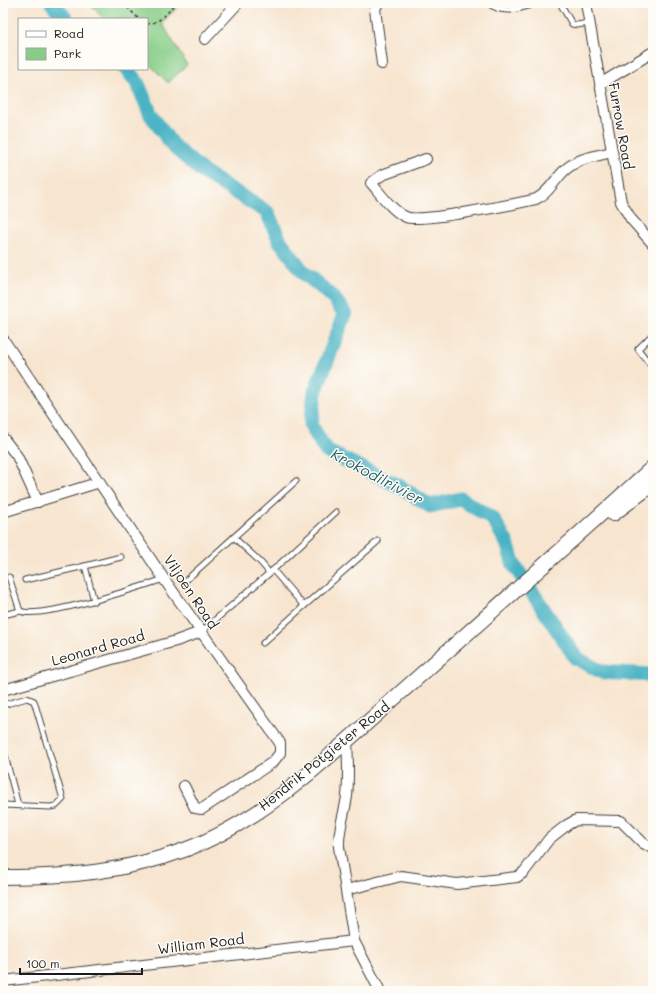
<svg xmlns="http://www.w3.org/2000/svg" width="656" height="994" font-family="Mali,sans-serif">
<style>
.green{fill:#87cd87;stroke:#527452}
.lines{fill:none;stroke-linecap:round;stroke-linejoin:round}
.river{stroke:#48b3c5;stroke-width:15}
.service-casing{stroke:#3d3a37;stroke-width:7}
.minor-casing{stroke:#3d3a37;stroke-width:12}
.secondary-casing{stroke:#3d3a37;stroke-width:16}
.path{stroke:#3d3a37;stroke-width:1.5;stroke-dasharray:3 3;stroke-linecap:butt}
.service{stroke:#fff;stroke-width:5}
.minor{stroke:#fff;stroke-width:10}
.secondary{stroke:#fff;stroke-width:14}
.labels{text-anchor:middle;stroke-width:3;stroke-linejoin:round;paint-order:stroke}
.street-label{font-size:14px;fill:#1c1c1c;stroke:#fdfcf7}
.water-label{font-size:15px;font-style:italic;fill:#306068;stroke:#fdfcf7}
</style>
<rect width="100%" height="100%" fill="#fdfcf7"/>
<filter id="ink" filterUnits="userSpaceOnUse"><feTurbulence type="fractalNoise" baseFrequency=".025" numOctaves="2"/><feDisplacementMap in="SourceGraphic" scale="8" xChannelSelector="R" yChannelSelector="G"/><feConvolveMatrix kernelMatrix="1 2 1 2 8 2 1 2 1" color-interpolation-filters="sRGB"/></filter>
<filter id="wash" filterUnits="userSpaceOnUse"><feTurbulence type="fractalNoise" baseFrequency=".012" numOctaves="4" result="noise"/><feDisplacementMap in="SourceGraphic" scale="16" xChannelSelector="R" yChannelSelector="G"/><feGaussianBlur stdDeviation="0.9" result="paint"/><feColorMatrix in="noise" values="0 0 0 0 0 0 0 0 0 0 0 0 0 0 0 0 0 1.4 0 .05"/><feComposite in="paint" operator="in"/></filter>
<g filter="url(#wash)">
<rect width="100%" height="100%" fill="#f7e5cf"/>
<!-- green -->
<path class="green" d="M88,3H143L153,8L161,3H182L162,23L187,65L168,83L147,62V19H104Z"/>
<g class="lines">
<!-- river -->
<g class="river">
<path d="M52,3L66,19"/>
<path d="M126,69L137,82L151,115L172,145L203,172L267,212L280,241L304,273L332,296L345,314L315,392L311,425L326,451L399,486L430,506L461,499L493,519L507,543L514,565L576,658L602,672L653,675"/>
</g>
</g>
</g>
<g filter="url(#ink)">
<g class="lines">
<defs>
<g id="service">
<path d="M488,3C503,15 521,9 536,3"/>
<path d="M560,3L572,24L577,25L589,23"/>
<path d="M653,334L638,349L653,368"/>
<path d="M234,537C245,550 260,558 269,573"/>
<path d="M9,577L20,611C40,620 140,587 164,579"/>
<path d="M25,580L85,566"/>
<path d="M184,582L296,481"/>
<path d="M94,601L85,566L121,557"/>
<path d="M304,606L378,541"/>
<path d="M3,615L20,611"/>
<path d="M201,632L273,570L336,512"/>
<path d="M263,643L304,606L273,570"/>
<path d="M3,705L27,698L34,701L63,799L56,806L50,807L3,805"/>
<path d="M3,748L18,805"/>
</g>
<g id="minor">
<path d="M378,3L375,9L382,64"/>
<path d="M586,3L621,202L631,219L653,244"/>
<path d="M205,39L238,3"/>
<path d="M600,84L653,52"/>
<path d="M426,159L382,175L371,183C381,194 392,211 406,217C419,223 516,204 536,199C548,194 555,179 565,170C578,158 595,156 612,152"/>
<path d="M3,339L164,579L280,743V753L273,762L202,809L195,808L184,786"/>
<path d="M3,438L17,456L38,502"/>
<path d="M3,512L100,482"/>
<path d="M3,690L176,641L201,632"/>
<path d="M347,740C348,759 349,777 347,796C345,813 338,829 339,847L354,941L380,991"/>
<path d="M346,890L401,876L457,884L517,877L524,872L549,839L567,825L576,820L621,821L643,843L652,848"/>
<path d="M3,981L354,941"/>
</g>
<g id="secondary">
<path d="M613,514L653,484"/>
<path d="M3,877C67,877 126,872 187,849C270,818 341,745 407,687C489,614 572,541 653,467"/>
</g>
</defs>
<!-- service casing -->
<use href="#service" class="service-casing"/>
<!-- minor casing -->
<use href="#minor" class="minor-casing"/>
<!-- secondary casing -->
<use href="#secondary" class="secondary-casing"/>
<!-- path -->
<g class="path">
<path d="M123,3L139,19"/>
<path d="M147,24C160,23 168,13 175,3"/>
</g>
<!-- service -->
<use href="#service" class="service"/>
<!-- minor -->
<use href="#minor" class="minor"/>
<!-- secondary -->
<use href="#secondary" class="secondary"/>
</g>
</g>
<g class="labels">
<!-- street labels -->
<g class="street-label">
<text transform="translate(621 126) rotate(80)" y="5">Furrow Road</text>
<text transform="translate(191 592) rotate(56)" y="5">Viljoen Road</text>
<text transform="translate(98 648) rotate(-16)" y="5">Leonard Road</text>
<text transform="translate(324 756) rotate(-39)" y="5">Hendrik Potgieter Road</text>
<text transform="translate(201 944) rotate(-7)" y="5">William Road</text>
</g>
<!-- water labels -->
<g class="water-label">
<text transform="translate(377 477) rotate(28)" y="5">Krokodilrivier</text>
</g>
</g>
<!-- margin -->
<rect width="656" height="994" fill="none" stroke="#fdfcf7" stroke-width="16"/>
<!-- legend -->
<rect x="18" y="18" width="130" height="52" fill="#fdfcf7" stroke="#a3a29f"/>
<rect x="26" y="31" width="20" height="6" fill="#ffffff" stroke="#a3a29f"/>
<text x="54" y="38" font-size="12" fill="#1c1c1c">Road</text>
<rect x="26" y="48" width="20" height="12" fill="#87cd87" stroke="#a3a29f"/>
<text x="54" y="58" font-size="12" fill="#1c1c1c">Park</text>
<!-- scale -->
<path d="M20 968v6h122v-6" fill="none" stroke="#1c1c1c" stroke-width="2"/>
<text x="26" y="968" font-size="12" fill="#1c1c1c" stroke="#fdfcf7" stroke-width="3" paint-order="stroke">100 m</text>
</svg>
